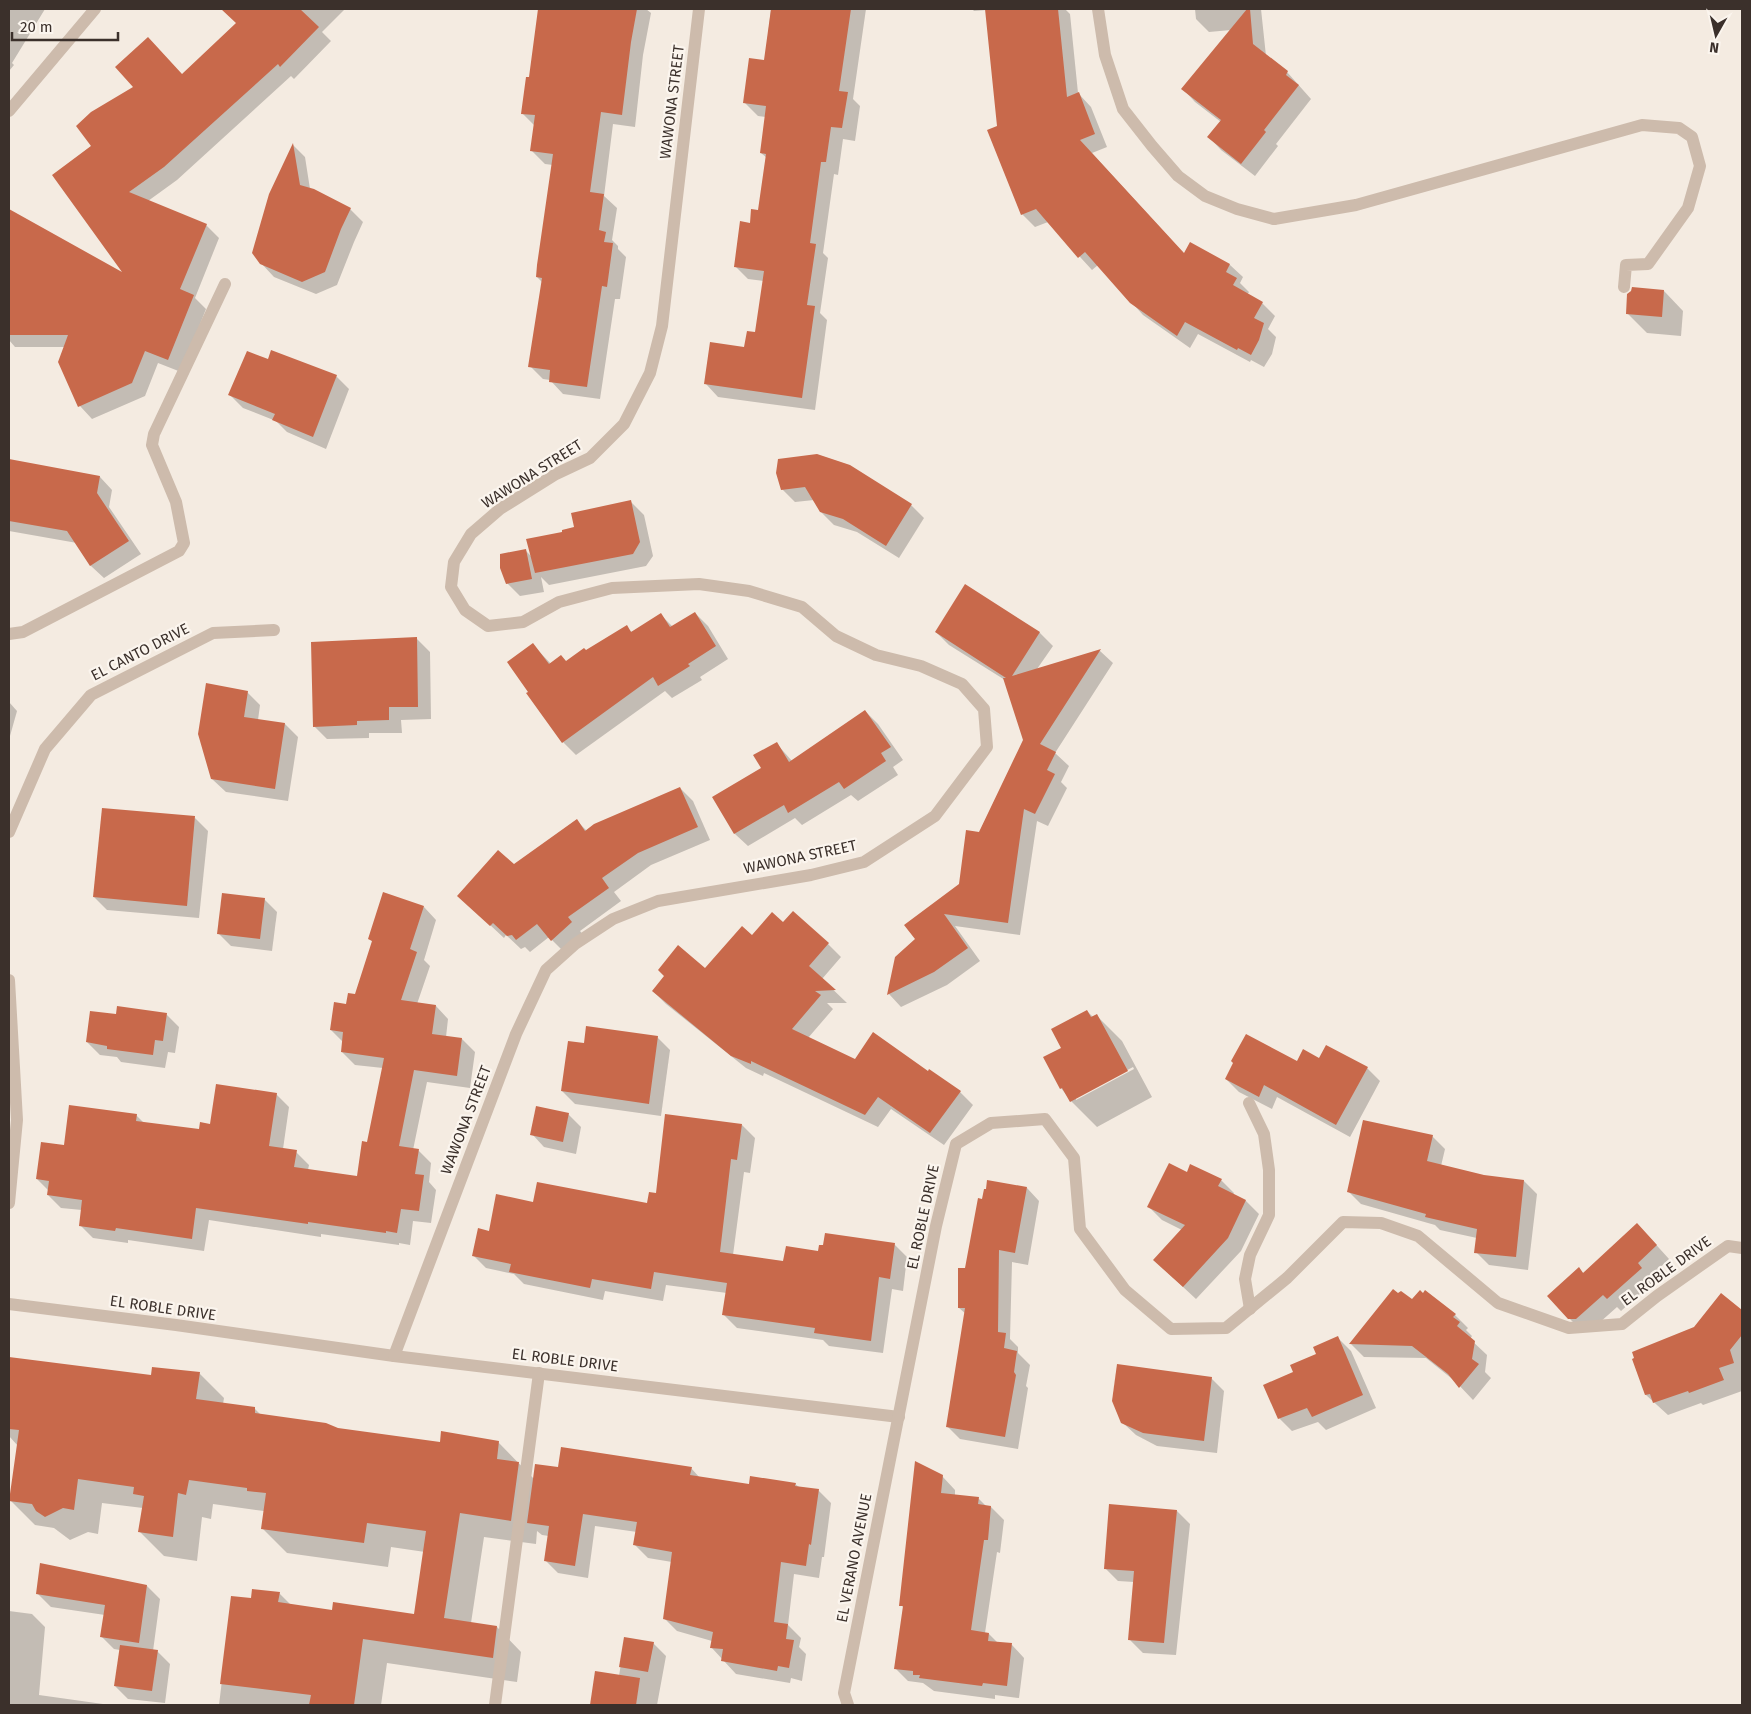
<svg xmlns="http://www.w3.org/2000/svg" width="1751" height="1714" font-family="'Fira Sans',sans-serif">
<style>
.shadow{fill:#0003;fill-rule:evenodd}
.building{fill:#c8694b}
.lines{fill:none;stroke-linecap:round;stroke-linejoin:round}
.service{stroke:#cdbbac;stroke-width:12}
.minor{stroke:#cdbbac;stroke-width:12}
.labels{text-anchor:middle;stroke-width:4.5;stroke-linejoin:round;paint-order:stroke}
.street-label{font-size:15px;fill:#3b302b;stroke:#fbf5ee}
</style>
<rect width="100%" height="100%" fill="#f4ebe1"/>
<!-- shadow -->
<g class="shadow">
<path d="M9,9H45L12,63L14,65L9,71Z"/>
<path d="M223,9H345L322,32L331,41L294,79L291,76L177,180L148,201L206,225L219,238L195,298L206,309L181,372L158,363L145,396L92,419L80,406L65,347H15L9,340V224L14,214L127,276L54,175L182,75L238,24Z"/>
<path d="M540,9H646L651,13L643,55L635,127L613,124L604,196L617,208L612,240L618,246V249L626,257L620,299H615L600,399L563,394L550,380L543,379L530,366L542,282L537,277L553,165L545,164L532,151L535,126L522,113L530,78Z"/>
<path d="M771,9H866L853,99L860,106L855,141L843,139L838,175L834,174L823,253L828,258L820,313L827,320L815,410L718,397L706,384L745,348L756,333L764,281L748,279L735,266L760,212L767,158L761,153L766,117L758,116L745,103L765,61Z"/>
<path d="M972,9H1065L1070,14L1078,93L1091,107L1107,147L1092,153L1185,255L1230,265L1243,277L1240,283L1249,292L1247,295L1262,303L1275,316L1268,329L1276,337L1272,354L1264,367L1251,360L1250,362L1198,334L1190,348L1143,315L1098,265L1092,270L1048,222L1035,227L1022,214L998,127L987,10L974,11Z"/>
<path d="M1195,9H1261L1266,56L1287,72L1311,99L1276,144L1278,146L1255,176L1221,150L1209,137L1221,122L1195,102L1183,89L1231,30L1209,32L1196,19Z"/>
<path d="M293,145L305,157L310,189L350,209L363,222L354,242L337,285L316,294L274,277L261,263Z"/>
<path d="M1664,291L1683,311L1681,336L1647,333L1627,313Z"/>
<path d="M268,360L336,376L349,389L326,449L287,432L276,421L243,408L230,395Z"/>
<path d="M9,461L100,477L112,490L109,507L141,554L104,578L91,566L77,543L9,531Z"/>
<path d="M777,473L911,505L924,518L899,558L857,532L834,525L821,512L814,500L795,502L782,489Z"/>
<path d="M631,502L644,515L653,556L646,566L549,585L541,577L544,592L520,596L507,583L525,550L532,557L563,533Z"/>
<path d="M966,586L1040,633L1053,646L1037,669L1100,651L1113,663L1055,753L1069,766L1061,782L1067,788L1048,826L1037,821L1020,935L955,926L980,961L947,985L901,1007L889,994L897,958L917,939L960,885L979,833L1024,740L1005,680L949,645L936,632Z"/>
<path d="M695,613L708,626L728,659L700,677L702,680L672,698L665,691L576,755L563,742L528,693L530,692L533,645L551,664L567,662L626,627L632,632L661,615L673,627Z"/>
<path d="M417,639L430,652L431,719L401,720L402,733H369V738L327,739L314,726Z"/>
<path d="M247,692L260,705L258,720L285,724L298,737L288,801L226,792L212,779Z"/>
<path d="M9,702L17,711L10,736H9Z"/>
<path d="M865,711L878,724L903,760L893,767L898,775L858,801L851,795L802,825L795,818L748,846L735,834L714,798L763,769L776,743L792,761Z"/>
<path d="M680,788L693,801L710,840L651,865L614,892L621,901L580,931L584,936L565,953L549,937L530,952L525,947L521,949L506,935L504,938L459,896L514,866L576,820L587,831Z"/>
<path d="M195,818L208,831L199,918L107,910L94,897Z"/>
<path d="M264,899L277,912L272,951L231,946L218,933Z"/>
<path d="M424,907L436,920L424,960L430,966L417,1004L436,1006L448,1019L446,1037L462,1039L475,1052L470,1088L427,1082L413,1150H418L431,1163L429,1182L436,1190L431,1223L413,1221L410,1245L399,1243V1245L321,1234V1237L209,1220L204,1251L128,1240V1243L93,1238L80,1225L82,1210L61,1208L48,1195L49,1191L37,1179L65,1146L136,1115L145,1124L200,1130L276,1094L289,1107L283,1149L296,1152L309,1165L308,1170L359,1177L368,1143L383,1068L355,1065L342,1052L343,1042L331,1030L356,996L373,942L369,938Z"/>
<path d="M783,924L828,944L841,957L822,979L847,1003H827L833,1009L808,1038L856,1061L960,1092L973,1105L944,1145L891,1109L878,1127L764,1073L763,1076L746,1068L666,1004L653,991L706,970L753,937Z"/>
<path d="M1087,1011L1093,1017L1096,1015L1122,1041L1152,1097L1097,1127L1071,1101L1061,1088L1044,1058L1063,1048ZM1133,1067L1134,1069L1076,1100V1098Z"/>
<path d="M166,1014L179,1027L175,1053L168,1052L165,1068L121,1062L117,1057L100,1055L87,1042L117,1015Z"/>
<path d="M657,1037L670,1050L661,1116L575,1104L562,1091L585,1045Z"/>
<path d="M1319,1060L1367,1068L1380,1081L1350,1137L1277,1097L1272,1109L1239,1092L1226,1079L1297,1063Z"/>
<path d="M568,1114L581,1127L576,1154L544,1147L532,1134Z"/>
<path d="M742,1125L755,1138L750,1173L744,1172L733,1255L784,1262L819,1253L894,1244L907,1257L903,1291L892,1289L883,1353L829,1346L823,1340L737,1328L724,1315L727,1293L666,1285L663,1301L605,1291L603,1300L524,1284L514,1274L486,1268L473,1255L490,1232L534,1204H648L657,1194Z"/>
<path d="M1432,1136L1445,1149L1441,1166L1484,1176L1524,1181L1537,1194L1528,1270L1489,1265L1476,1252L1477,1238L1440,1230L1435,1225L1361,1204L1348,1191Z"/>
<path d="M1187,1173L1221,1180L1234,1193L1233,1195L1246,1201L1259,1214L1241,1251L1196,1299L1168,1273L1182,1230L1162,1220L1149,1207Z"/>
<path d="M1027,1188L1039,1201L1028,1265L1012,1262L1010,1339L1018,1347V1353L1030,1365L1026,1386L1028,1388L1018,1449L960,1439L947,1426L966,1314L959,1308L983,1200Z"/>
<path d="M1650,1238L1669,1259L1650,1277L1654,1281L1621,1311L1617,1307L1589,1332H1583L1569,1318L1579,1268L1584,1274Z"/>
<path d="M1393,1291L1412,1301L1425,1292L1455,1315L1468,1328L1466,1330L1472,1336L1470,1339L1487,1355L1485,1372L1491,1378L1473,1400L1456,1382L1426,1358L1364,1357L1351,1344Z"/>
<path d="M1721,1295L1742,1312V1391L1703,1405L1701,1403L1668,1415L1646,1395L1633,1360L1695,1328Z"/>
<path d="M1338,1338L1351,1351L1376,1408L1326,1430L1318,1422L1292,1431L1279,1418L1294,1373Z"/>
<path d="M9,1359L152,1376L199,1373L224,1398L223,1404L255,1409L262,1416L338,1429L441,1443L498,1442L534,1479L559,1469L691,1468L700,1478L750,1486L795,1484L799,1487L818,1490L831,1503L824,1557H822L819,1578L794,1574L788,1625L801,1638L799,1647L806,1654L802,1681L791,1678L790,1683L736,1674L711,1647L712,1641L677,1631L664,1618L672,1562L648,1558L635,1545L637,1532L595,1526L588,1578L558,1573L545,1560L549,1536L542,1535L537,1531L536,1544L484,1537L471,1623L497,1627L521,1652L517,1682L387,1663L381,1705H219L232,1597L252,1600L279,1593L291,1605L333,1611L415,1615L425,1552L391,1547L388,1567L287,1553L262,1528L264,1511L213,1504L211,1519L202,1517L197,1561L164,1556L140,1532L143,1508L102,1503L98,1534L88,1532L70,1540L54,1528L35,1525L10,1500L18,1446L9,1436Z"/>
<path d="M1211,1378L1224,1391L1217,1453L1157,1446L1136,1435L1122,1422Z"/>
<path d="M942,1476L955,1490V1496L978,1498L986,1506L991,1507L1004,1520L1000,1553L997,1552L985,1633L989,1634L998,1643L1012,1645L1024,1658L1019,1698L995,1695V1699L934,1691L923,1683L908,1681L895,1668L904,1608L901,1605Z"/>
<path d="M1177,1511L1190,1524L1176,1655L1143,1653L1130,1640L1134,1582L1118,1581L1105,1568Z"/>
<path d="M147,1586L160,1599L153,1651H157L170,1664L165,1703L128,1699L115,1686L120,1650L114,1649L101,1636L105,1615L51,1607L38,1594Z"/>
<path d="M9,1611L32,1614L45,1627L39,1695L103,1704L105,1705H9Z"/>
<path d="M625,1638L653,1643L666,1656L657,1705H591L596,1672L619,1676Z"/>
</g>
<!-- building -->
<g class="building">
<path d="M221,9H300L319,27L280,67L278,64L164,167L129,192L207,224L180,289L194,295L168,360L145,351L132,383L78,407L58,362L68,335H9V209L122,272L52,175L91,146L76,126L91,112L133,87L115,67L148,37L182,74L236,23Z"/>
<path d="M538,9H637L631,42L622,115L601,112L590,192L604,194L599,230L606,232L604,242L613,243L607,287L602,286L587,387L549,382L550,370L528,367L542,278L536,277L537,265L553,154L530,151L535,115L521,114L526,77H529Z"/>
<path d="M771,9H851L839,91L848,92L842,128L831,127L826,162H821L810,243L816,244L807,305L815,306L802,398L704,384L710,342L744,347L747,331L755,332L764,271L734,267L740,221L750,223L751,209L758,210L766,154L760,153L766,106L743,103L749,58L764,60Z"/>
<path d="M985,9H1058L1067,97L1079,92L1095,134L1080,140L1184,253L1190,242L1230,264L1226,272L1237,278L1233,285L1263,302L1254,318L1264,323L1259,340L1251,355L1238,348L1237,350L1185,322L1177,336L1130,303L1085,252L1078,258L1036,209L1021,215L987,130L997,126Z"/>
<path d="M1247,9H1250L1253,44L1288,71L1286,75L1299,85L1264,130L1266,132L1241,164L1207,137L1221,120L1181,89Z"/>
<path d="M293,143L300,185L314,189L351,208L341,229L325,272L302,282L260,264L252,253L269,194Z"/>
<path d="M1632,287L1664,290L1662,317L1626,314L1627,294L1631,291Z"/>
<path d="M271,350L337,375L313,437L272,420L275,414L228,395L247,351L268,359Z"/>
<path d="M817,454L850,465L912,504L886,546L843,519L820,512L805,487L781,490L776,473L778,459Z"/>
<path d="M9,459L100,476L97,493L129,541L90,566L67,531L9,521Z"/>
<path d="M631,500L640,542L633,554L535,573L526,539L562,532V530L574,527L571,513Z"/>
<path d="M526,549L532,579L506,584L500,568V554Z"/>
<path d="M965,584L1040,632L1012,676L1101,649L1040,744L1056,752L1047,770L1055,774L1035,814L1024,809L1008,923L944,914L968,948L934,972L887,995L895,957L915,939L904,925L959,884L966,830L979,832L1023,740L1003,678H1006L935,632Z"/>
<path d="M695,612L716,646L688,664L690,666L658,686L653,677L562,743L526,693L528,692L507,662L533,643L549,664L561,655L566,661L584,648L586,650L627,625L631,632L661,613L670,627Z"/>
<path d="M417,637L418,707H389V720L357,721V725L313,727L311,642Z"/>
<path d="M206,683L248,691L244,717L285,723L275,789L211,779L198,734Z"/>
<path d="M865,710L891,747L881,753L886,761L844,789L839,782L788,813L784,805L734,834L712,797L761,768L753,755L777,742L789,762Z"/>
<path d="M680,787L698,827L638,853L602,878L609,888L568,917L572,922L551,941L537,924L516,940L512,935L507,936L493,923L490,926L457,896L498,850L514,864L577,819L585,831L594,824Z"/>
<path d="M102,808L195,816L187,906L93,897Z"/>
<path d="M383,892L424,906L410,949L417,952L401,1000L436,1005L432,1034L462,1038L457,1076L414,1070L399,1146L419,1149L415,1174L424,1175L419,1211L401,1209L397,1233L386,1231V1233L308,1222V1224L196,1208L192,1239L116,1228L115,1231L79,1226L82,1200L47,1195L49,1181L36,1179L41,1142L64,1145L69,1105L137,1114L136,1121L199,1129L200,1122L210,1124L216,1084L277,1093L269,1146L297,1150L294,1167L357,1176L362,1141L367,1142L384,1058L341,1052L343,1032L330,1030L334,1002L346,1004L348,993L355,994L372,941L368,939Z"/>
<path d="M222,893L265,898L260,939L217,934Z"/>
<path d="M793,911L829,943L809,966L836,990L815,991L821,995L792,1029L855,1059L873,1032L928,1071L929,1069L961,1091L930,1133L878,1097L865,1115L751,1061V1064L731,1056L652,991L664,976L658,970L678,945L705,968L742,926L752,935L772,912L783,922Z"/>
<path d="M117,1006L167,1013L163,1041L155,1040L153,1055L107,1049V1046L86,1042L90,1011L116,1014Z"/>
<path d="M1087,1010L1091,1017L1097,1014L1128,1071L1070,1102L1062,1088L1060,1089L1043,1057L1061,1048L1051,1029Z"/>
<path d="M586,1026L658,1036L649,1104L561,1091L568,1041L584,1043Z"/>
<path d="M1246,1034L1297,1061L1303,1049L1319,1058L1326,1045L1368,1067L1336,1125L1264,1085L1259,1097L1225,1079L1233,1063L1231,1061Z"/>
<path d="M536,1106L569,1113L563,1142L530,1135Z"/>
<path d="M665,1114L742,1124L737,1160L731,1159L720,1252L783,1261L786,1246L818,1251L819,1245H823L825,1233L895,1243L890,1279L879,1277L871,1341L814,1333L815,1328L722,1315L727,1283L654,1272L651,1289L592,1279L590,1288L509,1272L511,1264L472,1256L478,1228L489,1231L496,1194L533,1202L537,1182L647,1203L649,1192L656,1193Z"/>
<path d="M1363,1120L1433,1135L1427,1161L1484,1175L1524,1180L1516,1257L1474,1253L1477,1229L1425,1217L1426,1214L1347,1192Z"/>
<path d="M1169,1163L1187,1172L1190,1164L1222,1179L1218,1186L1246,1200L1228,1238L1183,1287L1153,1260L1185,1225L1147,1207Z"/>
<path d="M987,1180L1027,1187L1015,1253L999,1250L998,1332L1006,1333L1004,1348L1017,1351L1014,1372L1016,1375L1005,1437L946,1427L965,1308H958V1268H965L978,1198L982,1199L984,1189H986Z"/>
<path d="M1637,1223L1657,1245L1638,1263L1642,1268L1607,1299L1603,1295L1576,1319H1568L1547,1296L1579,1267L1583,1273Z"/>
<path d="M1393,1289L1398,1293L1401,1291L1412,1299L1420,1290L1423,1293L1425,1290L1456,1314L1453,1317L1460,1322L1457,1326L1475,1341L1472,1359L1479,1364L1459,1388L1448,1374L1412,1346L1349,1344Z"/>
<path d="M1721,1293L1742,1310V1335L1730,1350L1734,1363L1719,1368L1724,1380L1689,1393L1688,1391L1653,1403L1650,1394L1645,1395L1632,1359L1634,1358L1632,1352L1694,1327Z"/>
<path d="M1338,1336L1363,1395L1312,1417L1307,1408L1278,1419L1263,1385L1293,1372L1290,1365L1316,1354L1313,1347Z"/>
<path d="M9,1357L151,1375L152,1367L200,1372L196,1399L255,1407V1413L326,1423L338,1428L440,1442L441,1431L499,1441L497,1459L519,1462L511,1521L460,1513L444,1618L497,1626L493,1658L363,1639L354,1705H309L311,1695L220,1684L231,1596L251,1598L252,1589L280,1592L278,1602L332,1610L333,1602L414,1614L426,1531L367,1523L364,1543L261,1529L266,1493L247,1491V1488L189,1480L186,1495L178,1493L173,1537L138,1532L144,1496L133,1494L134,1487L78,1479L74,1510L63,1508L45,1517L36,1511L32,1504L9,1501L19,1430L9,1429Z"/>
<path d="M1117,1364L1212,1377L1204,1441L1143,1433L1121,1423L1112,1401Z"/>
<path d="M561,1447L692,1467L690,1475L749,1484L750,1476L796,1483L795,1486L819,1489L811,1545L809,1544L806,1566L781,1562L774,1622L788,1624L786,1639L794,1640L789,1668L778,1666L777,1671L721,1661L723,1649L710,1648L713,1632L663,1619L672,1552L633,1545L637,1522L583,1514L575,1566L544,1561L549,1526L527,1523L535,1464L558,1467Z"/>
<path d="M915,1461L943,1475L941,1493L979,1497L978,1504L991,1506L988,1540H984L971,1630L989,1633L988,1641L1012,1643L1007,1686L983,1683L982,1686L919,1678L920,1675H913V1671L894,1669L903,1606H899Z"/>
<path d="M1109,1504L1177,1510L1164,1643L1128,1640L1134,1571L1104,1569Z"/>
<path d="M40,1563L147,1585L139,1643L100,1637L105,1605L36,1594Z"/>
<path d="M624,1637L654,1642L648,1672L619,1667Z"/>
<path d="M120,1645L158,1650L152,1691L114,1686Z"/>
<path d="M595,1671L640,1678L636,1705H590Z"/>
</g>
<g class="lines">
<!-- service -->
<g class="service">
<path d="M1274,219L1356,205L1642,125L1679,128L1692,137L1700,166L1688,208L1648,264L1626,265L1624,287"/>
<path d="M9,634L23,632L179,551L184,543L176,502L152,445L154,434L225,284"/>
<path d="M1249,1103L1264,1134L1269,1170V1215L1250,1255L1245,1279L1250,1309"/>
<path d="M495,1705L539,1373"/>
</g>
<!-- minor -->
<g class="minor">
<path d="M1098,9L1105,55L1123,109L1152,146L1178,176L1205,196L1237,209L1274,219"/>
<path d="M9,111L95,9"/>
<path d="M9,832L45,749L91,695L213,633L274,630"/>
<path d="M9,980L17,1120L9,1203"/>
<path d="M9,1304L176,1325L394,1356L899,1417"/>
<path d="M394,1356L516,1034L546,970L575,944L613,919L658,901L811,875L864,862L935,816L987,747L984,709L962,684L921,666L876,655L836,636L802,607L749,591L699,584L612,588L559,602L523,622L488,626L465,610L451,587L454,562L471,534L500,509L556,474L590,458L624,424L650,373L662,326L699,9"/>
<path d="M848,1705L844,1693L936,1226L956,1144L991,1123L1045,1119L1074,1158L1080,1229L1125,1290L1171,1329L1226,1328L1287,1278L1343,1222L1381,1223L1418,1236L1498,1303L1569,1328L1622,1324L1657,1296L1728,1246L1742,1248"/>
</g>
</g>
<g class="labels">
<!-- street labels -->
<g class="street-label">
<text transform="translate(672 102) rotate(-83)" y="5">WAWONA STREET</text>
<text transform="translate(532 474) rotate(-32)" y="5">WAWONA STREET</text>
<text transform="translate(140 652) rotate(-27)" y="5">EL CANTO DRIVE</text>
<text transform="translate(800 857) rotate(-12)" y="5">WAWONA STREET</text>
<text transform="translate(466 1120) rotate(-69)" y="5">WAWONA STREET</text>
<text transform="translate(923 1217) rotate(-78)" y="5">EL ROBLE DRIVE</text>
<text transform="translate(1666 1271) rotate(-36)" y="5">EL ROBLE DRIVE</text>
<text transform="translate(163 1308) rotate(8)" y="5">EL ROBLE DRIVE</text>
<text transform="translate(565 1360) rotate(7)" y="5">EL ROBLE DRIVE</text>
<text transform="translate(854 1558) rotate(-79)" y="5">EL VERANO AVENUE</text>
</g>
</g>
<!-- border -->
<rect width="1751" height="1714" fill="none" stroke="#3b302b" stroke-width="20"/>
<!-- north arrow -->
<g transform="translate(1716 35) rotate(188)" stroke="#fbf5ee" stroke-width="4" paint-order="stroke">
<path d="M0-4L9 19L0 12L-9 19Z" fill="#3b302b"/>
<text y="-8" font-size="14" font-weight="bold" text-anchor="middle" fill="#3b302b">N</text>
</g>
<!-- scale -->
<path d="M12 32v8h106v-8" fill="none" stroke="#3b302b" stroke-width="2.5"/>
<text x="20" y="32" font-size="15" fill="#3b302b" stroke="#fbf5ee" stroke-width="4" paint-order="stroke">20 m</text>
</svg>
